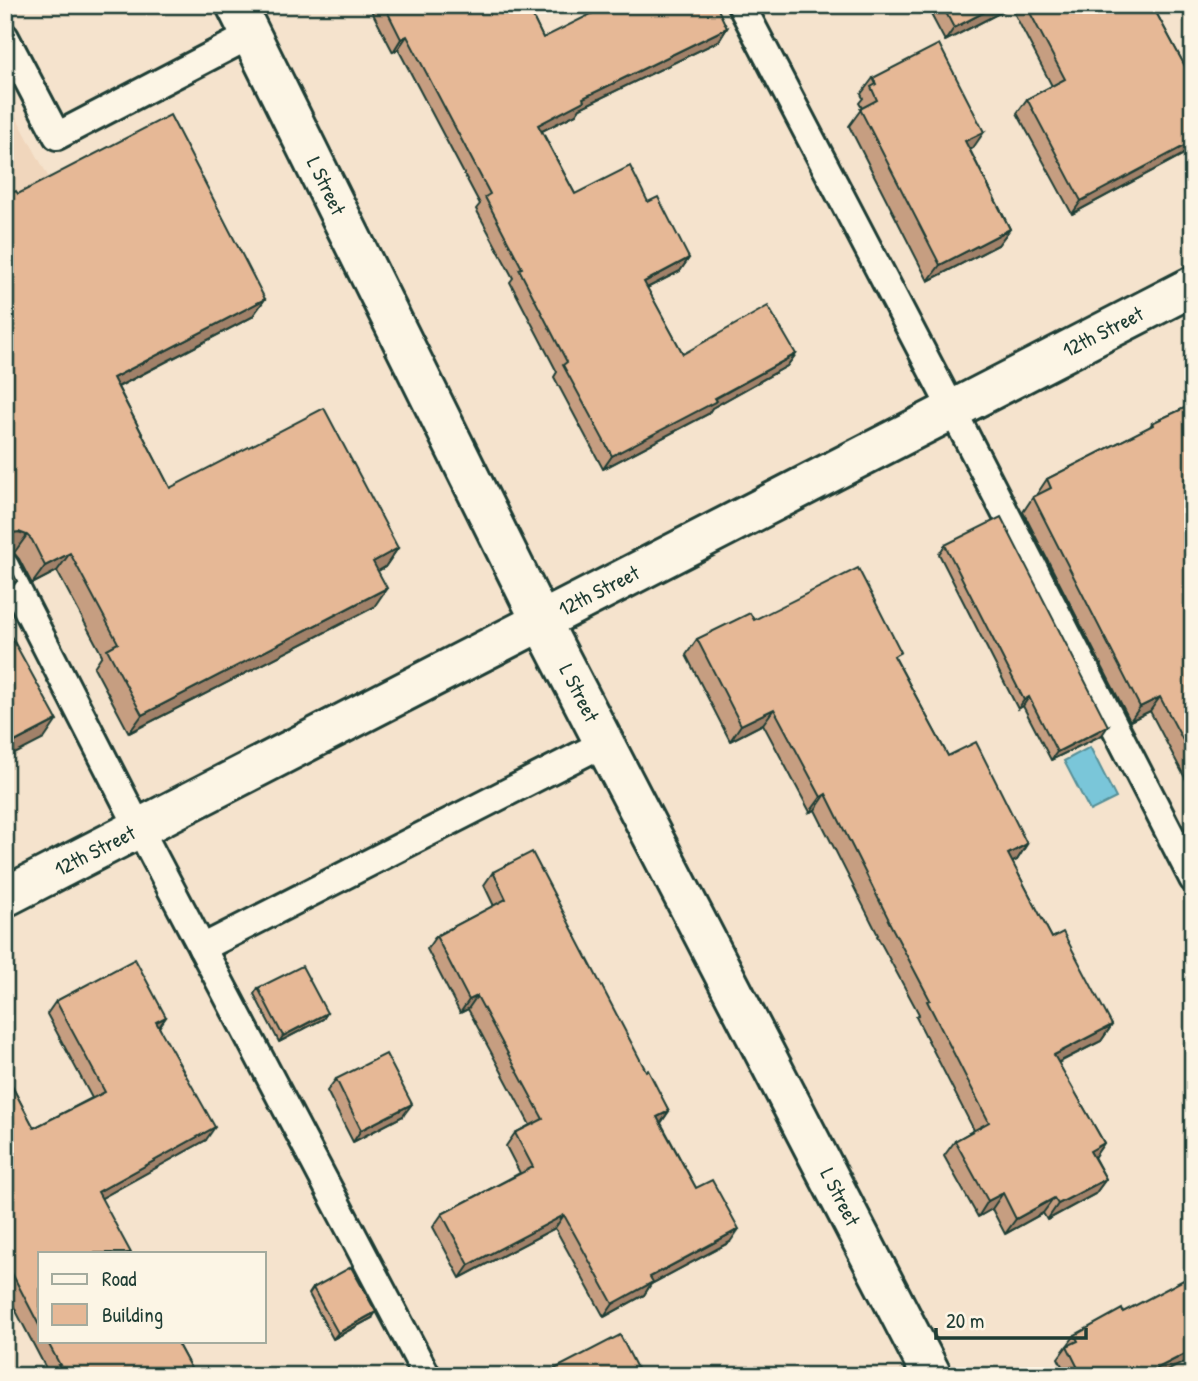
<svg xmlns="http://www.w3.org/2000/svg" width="1198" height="1381" font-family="'Patrick Hand',sans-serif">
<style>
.built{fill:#f0d6bc}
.water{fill:#7ac6d9;stroke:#568f97;stroke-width:2}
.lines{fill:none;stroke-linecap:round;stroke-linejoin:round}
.lane-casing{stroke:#1f3d34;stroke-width:32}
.street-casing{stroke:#1f3d34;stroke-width:44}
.lane{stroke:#fcf5e5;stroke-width:26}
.street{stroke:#fcf5e5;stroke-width:38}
.wall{fill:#c69e81;stroke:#1f3d34;stroke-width:2}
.shaded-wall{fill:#a18169;stroke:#1f3d34;stroke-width:2}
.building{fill:#e6b896;stroke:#1f3d34;stroke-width:2}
.labels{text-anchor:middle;stroke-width:5;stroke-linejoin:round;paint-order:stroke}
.street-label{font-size:21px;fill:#1f3d34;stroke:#fcf5e5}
</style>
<rect width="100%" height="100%" fill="#f5e3cd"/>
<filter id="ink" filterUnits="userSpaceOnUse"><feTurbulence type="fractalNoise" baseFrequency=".0143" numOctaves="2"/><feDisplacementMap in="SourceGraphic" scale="14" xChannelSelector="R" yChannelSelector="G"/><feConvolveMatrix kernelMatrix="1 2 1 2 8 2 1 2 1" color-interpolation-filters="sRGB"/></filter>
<g filter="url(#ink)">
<!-- built -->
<path class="built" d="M5,96L49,178L5,202Z"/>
<!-- water -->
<path class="water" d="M1090,747L1116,798L1090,811L1064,761Z"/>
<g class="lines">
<defs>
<g id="lane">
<path d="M741,5L952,409L1193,879"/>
<path d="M5,37L57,136L251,35"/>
<path d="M5,566L139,828L427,1376"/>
<path d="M202,948L604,743"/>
</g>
<g id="street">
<path d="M236,5L541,621L932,1376"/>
<path d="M5,897L1193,286"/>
</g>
</defs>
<!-- lane casing -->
<use href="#lane" class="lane-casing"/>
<!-- street casing -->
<use href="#street" class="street-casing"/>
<!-- lane -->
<use href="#lane" class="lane"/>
<!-- street -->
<use href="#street" class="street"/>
</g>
<!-- wall -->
<g class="wall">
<path d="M372,5H527L543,38L727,28L719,41L580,108L576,114L542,131L575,194L648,202L689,258L680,271L647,288L683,354H796L787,366L712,408L708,414L603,469L554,377L557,372L510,282L513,278L476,209L480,204L398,49L393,52L370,8Z"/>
<path d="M926,5H1152L1193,81V146L1187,149L1182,155L1072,214L1017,113L1027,99L1052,86L1011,7L945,41Z"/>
<path d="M873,78L973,148L970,150L1010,229L998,245L928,281L849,126L862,108L859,103L863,98L861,94Z"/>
<path d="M18,194L265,299L252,317L118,387L170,488L398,548L385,567L378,571L374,607L129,733L94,667L102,655L57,571L32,584L19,559L14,553L5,551V196Z"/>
<path d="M1193,404V793L1150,711L1130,721L1023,512L1033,497L1037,495V494L1047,479L1150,427L1152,423Z"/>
<path d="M945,545L1102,735L1051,760L1023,706L1018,709L939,554Z"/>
<path d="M754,620L896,659L948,756L1027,844L1017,860L1012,862L1052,938L1112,1025L1101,1041L1058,1063L1104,1143L1094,1157L1106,1179L1095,1194L1047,1220L1043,1213L1005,1234L992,1209L978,1217L944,1156L955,1141L974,1130L916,1017L919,1014L877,936L878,935L815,810L810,812L763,724L730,741L686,655L697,639Z"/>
<path d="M493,872L646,1071L669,1111L661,1123L696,1188L730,1242L651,1284L644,1295L604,1317L555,1228L460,1278L433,1227L442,1214L520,1173L506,1146L515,1133L530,1125L468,1009L460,1013L427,949L436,936L494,906L484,885Z"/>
<path d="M258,988L327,1013L323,1019L279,1042L254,994Z"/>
<path d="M56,1001L166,1017L159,1027L206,1140L102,1198L40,1253V1341H176L195,1376H50L5,1290V1073L34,1128L92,1098L47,1014Z"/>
<path d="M336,1079L403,1116L353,1142L327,1091Z"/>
<path d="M1193,1183V1195L1189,1188Z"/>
<path d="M313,1288L372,1318L333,1339L309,1294Z"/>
<path d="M1075,1335L1157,1376H1067L1058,1358Z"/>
</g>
<!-- shaded-wall -->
<g class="shaded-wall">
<path d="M998,5H1012L1011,7L945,41L954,28Z"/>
<path d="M727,28L719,41L580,108L576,114L530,137L538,125L583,98Z"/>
<path d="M407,36L398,49L393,52L401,39Z"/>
<path d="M984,132L973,148L953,157L965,141Z"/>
<path d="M1193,137V146L1187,149L1182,155L1072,214L1081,201Z"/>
<path d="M1010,229L998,245L928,281L940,265Z"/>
<path d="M689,258L680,271L635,294L644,282Z"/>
<path d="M265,299L252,317L100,396L113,378Z"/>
<path d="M796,354L787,366L712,408L708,414L603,469L612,456Z"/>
<path d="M19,532L27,535L14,553L5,551V539L11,533Z"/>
<path d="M398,548L385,567L360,581L373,562Z"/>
<path d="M70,553L57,571L32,584L45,566Z"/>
<path d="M17,581L5,597V587Z"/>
<path d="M387,588L374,607L129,733L142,715Z"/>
<path d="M1029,697L1023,706L1018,709L1024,700Z"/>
<path d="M1160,697L1150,711L1130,721L1140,707Z"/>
<path d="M774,709L763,724L730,741L741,725Z"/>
<path d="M57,720L44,739L5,759V747Z"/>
<path d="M1108,726L1102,735L1051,760L1057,752Z"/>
<path d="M826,794L815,810L810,812L821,797Z"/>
<path d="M1027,844L1017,860L997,870L1008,854Z"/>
<path d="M477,996L468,1009L460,1013L469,1000Z"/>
<path d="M327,1013L323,1019L279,1042L283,1036Z"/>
<path d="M166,1017L157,1030L156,1022Z"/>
<path d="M1112,1025L1101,1041L1043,1070L1054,1055Z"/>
<path d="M412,1104L403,1116L353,1142L361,1130Z"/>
<path d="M669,1111L660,1124L657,1117Z"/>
<path d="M215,1127L206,1140L89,1205L98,1192Z"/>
<path d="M1104,1143L1093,1159L1090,1151Z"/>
<path d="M1106,1179L1095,1194L1047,1220L1058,1204Z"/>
<path d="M1003,1193L992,1209L978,1217L988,1201Z"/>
<path d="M1054,1198L1043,1213L1005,1234L1016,1219Z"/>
<path d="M564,1215L555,1228L460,1278L469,1265Z"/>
<path d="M739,1229L730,1242L651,1284L644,1295L604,1317L613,1304L650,1277Z"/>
<path d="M376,1312L372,1318L333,1339L338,1333Z"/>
<path d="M1193,1350V1358L1157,1376H1142Z"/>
</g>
<!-- building -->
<g class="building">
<path d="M384,5H527L543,38L609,5H716L727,28L583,98L584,101L538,125L575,194L630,166L648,202L658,197L689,258L644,282L683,354L768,306L796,354L715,398L717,401L612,456L563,365L567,362L519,269L522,268L485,197L490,194L407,36L401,39Z"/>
<path d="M942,5H998L954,28Z"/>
<path d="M1026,5H1152L1193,81V137L1190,139L1192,142L1081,201L1027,99L1065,79Z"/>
<path d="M939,44L984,132L965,141L1010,229L940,265L860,109L877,100L871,87L876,84L873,78Z"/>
<path d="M170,115L265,299L113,378L170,488L324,408L398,548L373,562L387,588L142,715L107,649L118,643L70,553L45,566L32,540L27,535L19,532L11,533L5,539V196L16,191L18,194Z"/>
<path d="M1193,404V759L1160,697L1140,707L1033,497L1051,488L1047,479L1153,425L1152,423Z"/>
<path d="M1001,517L1108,726L1057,752L1029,697L1024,700L945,545Z"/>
<path d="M5,557L17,581L5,587Z"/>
<path d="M858,568L901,652L894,656L948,756L976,742L1027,844L1008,854L1052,938L1063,932L1112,1025L1054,1055L1104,1143L1090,1151L1106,1179L1058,1204L1054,1198L1016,1219L1003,1193L988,1201L955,1141L989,1122L927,1001L930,1000L888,920H889L826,794L821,797L774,709L741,725L697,639L750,613L754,620Z"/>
<path d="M5,625L57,720L5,747Z"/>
<path d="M532,852L646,1071L648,1070L669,1111L657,1117L696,1188L712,1180L739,1229L650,1277L653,1282L613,1304L564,1215L469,1265L442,1214L533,1167L515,1133L543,1119L477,996L469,1000L436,936L506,899L493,872Z"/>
<path d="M135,959L166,1017L156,1022L215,1127L98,1192L131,1253H40V1327L5,1260V1073L34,1128L105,1092L56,1001Z"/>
<path d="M302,966L327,1013L283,1036L258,988Z"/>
<path d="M386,1054L412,1104L361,1130L336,1079Z"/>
<path d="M351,1267L376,1312L338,1333L313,1288Z"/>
<path d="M1193,1275V1350L1142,1376H1082L1067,1346L1078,1341L1075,1335L1122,1309L1123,1312Z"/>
<path d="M620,1335L641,1376H541Z"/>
<path d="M47,1341H176L195,1376H64L58,1365H60Z"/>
</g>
</g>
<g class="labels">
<!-- street labels -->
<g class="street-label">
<text transform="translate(326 186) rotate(64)" y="7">L Street</text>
<text transform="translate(1103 332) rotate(-27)" y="7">12th Street</text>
<text transform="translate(599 591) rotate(-27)" y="7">12th Street</text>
<text transform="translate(579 693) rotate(63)" y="7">L Street</text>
<text transform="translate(95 851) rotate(-27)" y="7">12th Street</text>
<text transform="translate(840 1197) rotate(63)" y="7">L Street</text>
</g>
</g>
<!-- margin -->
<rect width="1198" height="1381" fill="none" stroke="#fcf5e5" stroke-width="28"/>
<rect x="14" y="14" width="1170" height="1353" fill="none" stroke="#1f3d34" stroke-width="2.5" filter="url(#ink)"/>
<!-- legend -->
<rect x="38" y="1252" width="228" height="91" fill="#fcf5e5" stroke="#a4ab9e" stroke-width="2"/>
<rect x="52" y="1274" width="35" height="10" fill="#fcf5e5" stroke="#a4ab9e" stroke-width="2"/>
<text x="102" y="1286" font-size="21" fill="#1f3d34">Road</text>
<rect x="52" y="1304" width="35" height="21" fill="#e6b896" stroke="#a4ab9e" stroke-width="2"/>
<text x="102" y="1322" font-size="21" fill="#1f3d34">Building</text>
<!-- scale -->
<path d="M936 1328v10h150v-10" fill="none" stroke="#1f3d34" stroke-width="3.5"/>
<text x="946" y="1328" font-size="21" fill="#1f3d34" stroke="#fcf5e5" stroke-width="5" paint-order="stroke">20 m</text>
</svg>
